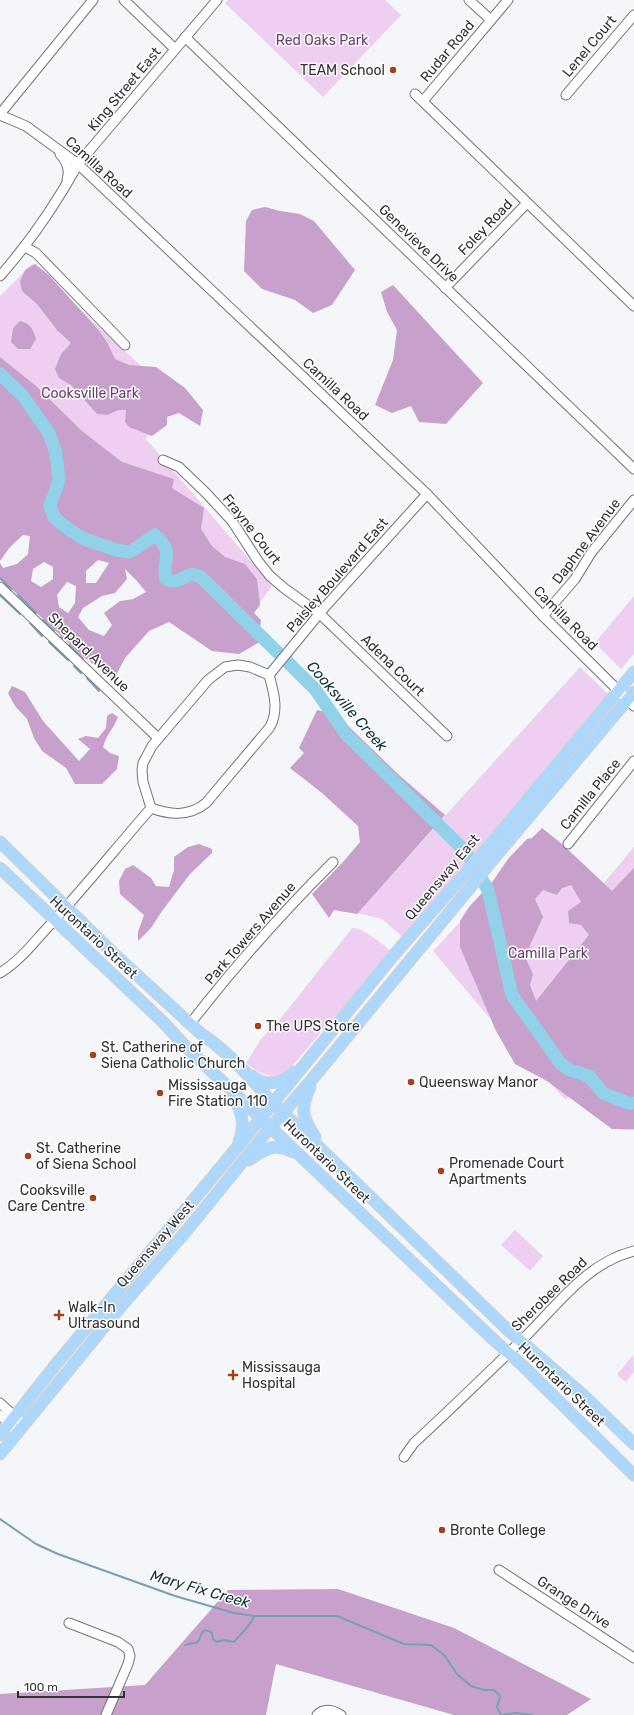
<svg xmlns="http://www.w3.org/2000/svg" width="634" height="1715" font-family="Rubik,sans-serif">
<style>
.green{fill:#eecff1}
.forest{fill:#c7a1cb;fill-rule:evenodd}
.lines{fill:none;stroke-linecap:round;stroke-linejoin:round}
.stream{stroke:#74a2b2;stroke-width:2}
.river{stroke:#91d2e8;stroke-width:13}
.minor-casing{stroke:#747579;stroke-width:11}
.major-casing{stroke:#d2d2d2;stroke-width:13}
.minor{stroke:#fff;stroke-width:9}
.major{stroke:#add7fb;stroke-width:11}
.poi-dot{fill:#a64019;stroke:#fff;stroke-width:1.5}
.labels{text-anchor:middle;stroke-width:3;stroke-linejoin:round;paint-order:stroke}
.park-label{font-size:14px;fill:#6c3c72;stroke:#fff}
.street-label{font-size:14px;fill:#323234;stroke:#fff}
.poi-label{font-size:14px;fill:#323234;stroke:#fff;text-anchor:start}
.water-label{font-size:15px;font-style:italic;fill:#11313a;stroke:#fff}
</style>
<rect width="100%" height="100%" fill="#f4f6fa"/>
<!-- green -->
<g class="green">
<path d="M228,0H385L401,15L323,97L225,3Z"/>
<path d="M32,264L171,394L146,439L272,586L249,617L0,381V296Z"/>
<path d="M634,596V654L621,669L595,643Z"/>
<path d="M580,667L610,696L405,939L382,919L357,913Z"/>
<path d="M543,833L603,884L634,847V1130H622L574,1089L566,1100L488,1016L433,951Z"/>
<path d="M352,928C364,928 381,943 390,950L350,1001L333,1018L287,1072C271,1080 259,1074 246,1063L261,1039L282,1017Z"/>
<path d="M515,1230L543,1256L530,1271L501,1245Z"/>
<path d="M633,1355L634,1372L626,1382L617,1375Z"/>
</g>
<!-- forest -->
<g class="forest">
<path d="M265,207L280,211L300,214L314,221L355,270L332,305L313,313L295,300L262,289L244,271L246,221L252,210Z"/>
<path d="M35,264L49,275L100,332L107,342L115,359L129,365L156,367L185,388L203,410L200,426L179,413L167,417V425L152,436L129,427L125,422L126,410H119L107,415L97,414L71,385L59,378L55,369L61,354L71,343L57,330L37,304L22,291L20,282L25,270Z"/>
<path d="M393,285L483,383L446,424L419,422L411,406L392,413L375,405L393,360L397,330L387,312L381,292Z"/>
<path d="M20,321C31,324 33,329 36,339L30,349H18L11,342L13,328Z"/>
<path d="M0,357L36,386L82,431L122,462L174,479L172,488L204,508L201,529L212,546L225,557L245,564L257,579L260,605L254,613L261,620L258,643L239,654L212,651L169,622L149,631L125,658L114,679L82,656L0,578V563L3,568L17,564L28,554L30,536L23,535L10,547L0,561ZM98,560L109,563L96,583H86V571ZM44,562L53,567V579L41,587L31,581L33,569ZM125,569L136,580L146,592L133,599L120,601L104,613L112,625L104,636L89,630L78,617L83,608L102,596L115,593L127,579ZM67,582L76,586L75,603L68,613L59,607L57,595Z"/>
<path d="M12,686L25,692L43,721L79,761L90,749L78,739L86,736L98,738L106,728L107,716L112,713L118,717C114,728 106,735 103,747L110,753L119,756L117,769L102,784H75L66,768L42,751L34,738L27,719L15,706L8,693Z"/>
<path d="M317,710L336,714L399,775L445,815L357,914L334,910L329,918L312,894L344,861L360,842L358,826L322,793L290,768L304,753L299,748Z"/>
<path d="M542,828L562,844L612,891L634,868V1129H612L547,1081L515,1064L496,1031L460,947V921L469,907L493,881L508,859L527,839L532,838ZM571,885L581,902L568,911L569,923L581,925L589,935L536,1001L530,985L533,974L527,961L530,945L543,917L535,899L543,890L557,895L562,888Z"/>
<path d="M199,844L212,849V853L190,874L162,911L151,928L138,941V932L144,915L120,894L119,881L125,869L133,865L151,878L156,886L169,887L174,870V857L188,847Z"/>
<path d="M338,1589L454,1628L591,1699L567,1715H454L276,1664L266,1715H0V1694L145,1685L228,1590Z"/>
</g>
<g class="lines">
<!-- stream -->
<g class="stream">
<path d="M0,578L11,589"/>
<path d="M0,595L20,614"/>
<path d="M18,595L36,613"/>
<path d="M43,620L54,631"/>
<path d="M30,623L42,636"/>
<path d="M60,637L63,639"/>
<path d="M49,642L68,660"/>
<path d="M69,645L83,659"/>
<path d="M74,666L81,673"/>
<path d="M87,678L99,691"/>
<path d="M0,1519L36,1544L58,1554L175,1596L234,1613L254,1616H337L404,1644L431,1645L445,1656L457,1674L471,1686L484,1690H494L500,1696L497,1707L501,1715L516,1713L532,1715"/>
<path d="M185,1645L198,1642C202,1635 201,1626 212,1633L213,1639L217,1642L224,1640L234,1642C241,1633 251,1626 254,1616"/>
</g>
<!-- river -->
<path class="river" d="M0,374L22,395L49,433L56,453L59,480L50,506L54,517L63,525L82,538L116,550L130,552L155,535C176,554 161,558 166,579C176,584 182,578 192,574L201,577L315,689L346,734L466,852L488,890L512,995L561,1064L570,1070L589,1076L603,1093L628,1103H634"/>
<defs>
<g id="minor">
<path d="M124,0L175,49"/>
<path d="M469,0L491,20"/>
<path d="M185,37L634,469"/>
<path d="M415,94L634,306"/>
<path d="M566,95L634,15"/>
<path d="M423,101L508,0"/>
<path d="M0,114L93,0"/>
<path d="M0,115L26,126L78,164L427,494L543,616L634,706"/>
<path d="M60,154C67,162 70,169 67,180"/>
<path d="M25,247L36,253L125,345"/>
<path d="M0,276C30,242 56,204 78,164L217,0"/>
<path d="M445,288L527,203"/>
<path d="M163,460L179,467L206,493L232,521L258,561L270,576L284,588L320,614L447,736"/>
<path d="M0,587L158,738"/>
<path d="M543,616L575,579L591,553L634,500"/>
<path d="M238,665L250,667L269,675C274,693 279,710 270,727L206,803C189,817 170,815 151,808L143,782L142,770L143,763L152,746L208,680L225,667Z"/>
<path d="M269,675L324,608L427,494"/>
<path d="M568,844L634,761"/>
<path d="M0,973C20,961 33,943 49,926C84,888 117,847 151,808"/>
<path d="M190,1024C234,967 282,913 333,862"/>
<path d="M0,1403L24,1425"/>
<path d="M0,1415L18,1433"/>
<path d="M404,1457L414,1443C452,1408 489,1372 526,1336C558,1304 588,1262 634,1251"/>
<path d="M499,1570L634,1658"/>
<path d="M69,1623L118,1642L128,1649L130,1656L128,1664L106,1715"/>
<path d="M317,1715C324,1708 333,1710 341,1715"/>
</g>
<g id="major">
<path d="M0,842L112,952L200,1033C226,1050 247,1073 267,1097L508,1330L583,1395L634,1444"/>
<path d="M0,868L163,1022L186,1047L496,1342L522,1365L634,1475"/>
<path d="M252,1076C265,1087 282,1084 294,1072"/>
<path d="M310,1087C300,1110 302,1117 315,1137"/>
<path d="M233,1094C241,1112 246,1122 239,1142"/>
<path d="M249,1160C265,1149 274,1142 293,1152"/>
<path d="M0,1435L57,1363L221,1167L393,956L484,852L634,672"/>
<path d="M0,1454L123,1304L188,1229L264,1135L314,1077L495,857L634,692"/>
</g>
</defs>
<!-- minor casing -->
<use href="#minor" class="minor-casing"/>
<!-- major casing -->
<use href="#major" class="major-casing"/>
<!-- minor -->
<use href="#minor" class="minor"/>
<!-- major -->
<use href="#major" class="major"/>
</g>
<!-- markers -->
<g class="poi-dot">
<circle cx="393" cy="70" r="4"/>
<circle cx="258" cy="1026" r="4"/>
<circle cx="93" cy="1055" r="4"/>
<circle cx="411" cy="1082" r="4"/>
<circle cx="160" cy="1093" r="4"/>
<circle cx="28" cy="1156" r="4"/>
<circle cx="441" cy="1171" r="4"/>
<circle cx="93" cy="1198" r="4"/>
<path d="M57 1309h4v4h4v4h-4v4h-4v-4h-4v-4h4z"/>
<path d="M231 1369h4v4h4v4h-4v4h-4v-4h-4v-4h4z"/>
<circle cx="442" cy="1530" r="4"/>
</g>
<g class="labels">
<!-- park labels -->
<g class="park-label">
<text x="322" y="45">Red Oaks Park</text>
<text x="90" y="398">Cooksville Park</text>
<text x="548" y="958">Camilla Park</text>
</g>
<!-- street labels -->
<g class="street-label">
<text transform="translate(589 46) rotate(-50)" y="5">Lenel Court</text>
<text transform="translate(447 51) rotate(-50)" y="5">Rudar Road</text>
<text transform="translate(124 89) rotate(-50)" y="5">King Street East</text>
<text transform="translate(99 167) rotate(42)" y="5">Camilla Road</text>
<text transform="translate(485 227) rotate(-46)" y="5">Foley Road</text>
<text transform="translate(419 243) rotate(44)" y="5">Genevieve Drive</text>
<text transform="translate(336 389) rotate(43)" y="5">Camilla Road</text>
<text transform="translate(252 529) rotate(52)" y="5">Frayne Court</text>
<text transform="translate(586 541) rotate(-53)" y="5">Daphne Avenue</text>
<text transform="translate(337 575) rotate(-49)" y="5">Paisley Boulevard East</text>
<text transform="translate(566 618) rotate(45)" y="5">Camilla Road</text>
<text transform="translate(89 652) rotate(44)" y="5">Shepard Avenue</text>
<text transform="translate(393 665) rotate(44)" y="5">Adena Court</text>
<text transform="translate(590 794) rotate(-51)" y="5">Camilla Place</text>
<text transform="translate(442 877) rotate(-50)" y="5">Queensway East</text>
<text transform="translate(250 933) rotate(-49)" y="5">Park Towers Avenue</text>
<text transform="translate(94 937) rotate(43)" y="5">Hurontario Street</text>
<text transform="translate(327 1161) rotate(44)" y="5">Hurontario Street</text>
<text transform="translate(155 1244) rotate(-49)" y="5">Queensway West</text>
<text transform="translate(549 1294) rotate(-44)" y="5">Sherobee Road</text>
<text transform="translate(562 1384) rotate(44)" y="5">Hurontario Street</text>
<text transform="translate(574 1602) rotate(33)" y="5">Grange Drive</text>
</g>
<!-- poi labels -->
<g class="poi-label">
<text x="385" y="75" text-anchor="end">TEAM School</text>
<text x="266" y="1031">The UPS Store</text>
<text x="101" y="1052">St. Catherine of<tspan x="101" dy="16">Siena Catholic Church</tspan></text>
<text x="419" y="1087">Queensway Manor</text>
<text x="168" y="1090">Mississauga<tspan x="168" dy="16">Fire Station 110</tspan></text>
<text x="36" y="1153">St. Catherine<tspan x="36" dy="16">of Siena School</tspan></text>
<text x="449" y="1168">Promenade Court<tspan x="449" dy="16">Apartments</tspan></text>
<text x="85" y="1195" text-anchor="end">Cooksville<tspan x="85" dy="16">Care Centre</tspan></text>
<text x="68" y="1312">Walk-In<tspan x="68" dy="16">Ultrasound</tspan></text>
<text x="242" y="1372">Mississauga<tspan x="242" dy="16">Hospital</tspan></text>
<text x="450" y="1535">Bronte College</text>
</g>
<!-- water labels -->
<g class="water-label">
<text transform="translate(347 706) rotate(49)" y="5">Cooksville Creek</text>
<text transform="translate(200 1589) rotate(16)" y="5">Mary Fix Creek</text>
</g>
</g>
<!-- scale -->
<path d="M18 1691v6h106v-6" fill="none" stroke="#323234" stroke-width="2"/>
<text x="24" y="1691" font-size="12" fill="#323234" stroke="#ffffff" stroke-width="3" paint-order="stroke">100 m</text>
</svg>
